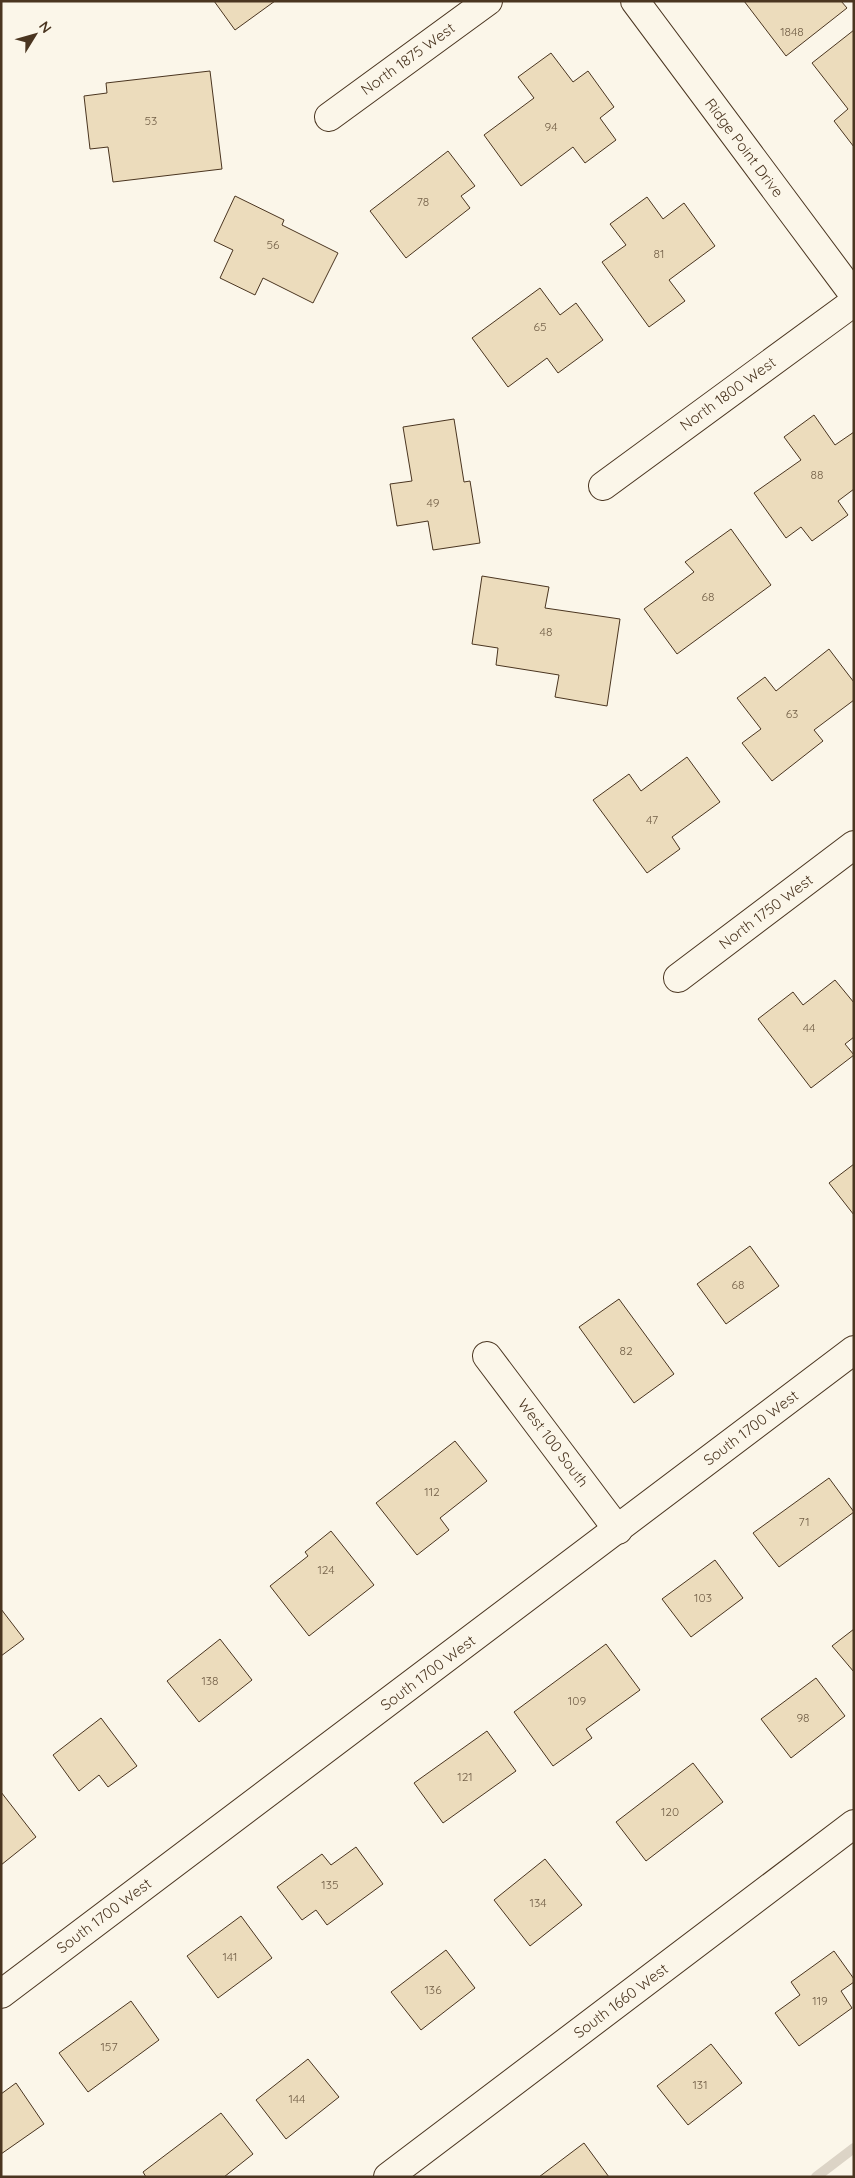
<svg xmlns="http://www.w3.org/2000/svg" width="855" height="2178" font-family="Quicksand,sans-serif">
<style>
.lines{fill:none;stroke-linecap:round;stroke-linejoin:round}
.stream{stroke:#dcd4c6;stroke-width:10}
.building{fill:#ecdcbc;stroke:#4a3520}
.street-casing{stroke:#4a3520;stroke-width:30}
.street{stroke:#fbf6e9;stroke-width:28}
.labels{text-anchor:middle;stroke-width:4;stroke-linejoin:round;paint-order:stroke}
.number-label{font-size:12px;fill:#725f47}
.street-label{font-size:15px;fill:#4a3520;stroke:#fbf6e9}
</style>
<rect width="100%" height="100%" fill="#fbf6e9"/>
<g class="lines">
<!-- stream -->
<path class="stream" d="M816,2177L854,2148"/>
</g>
<!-- building -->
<g class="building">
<path d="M214,1H275L235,30Z"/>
<path d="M744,1H841L847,8L786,56Z"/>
<path d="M854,30V147L834,121L848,109L812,63Z"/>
<path d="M551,53L573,82L588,71L614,107L600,118L616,140L585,163L573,147L521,186L484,135L534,98L518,77Z"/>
<path d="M210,71L222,169L113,182L108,147L90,149L84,96L107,93L106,83Z"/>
<path d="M448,151L475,186L461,196L470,208L406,258L370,211Z"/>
<path d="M235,196L284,220L282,225L338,253L313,303L263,278L255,295L220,278L233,250L214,241Z"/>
<path d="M647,197L663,219L684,203L715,246L669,280L685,301L649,327L602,262L626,245L610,224Z"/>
<path d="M540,288L560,315L576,303L603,340L558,373L547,358L508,387L472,338Z"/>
<path d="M814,415L835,445L854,432V489L838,501L848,515L812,541L801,527L786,538L754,493L801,460L784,437Z"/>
<path d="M454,419L464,482L470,481L480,543L433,550L428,521L397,526L390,484L412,481L403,427Z"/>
<path d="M731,529L771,585L677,654L644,609L694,572L685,562Z"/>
<path d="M482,576L549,587L545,608L620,619L607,706L555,697L559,675L496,665L498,648L472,644Z"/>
<path d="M829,649L854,682V700L814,730L823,741L772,781L742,743L761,729L737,698L765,677L776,691Z"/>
<path d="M687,757L720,802L672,837L680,849L647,873L593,800L629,774L641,791Z"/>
<path d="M835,980L854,1003V1037L845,1044L854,1055L811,1088L758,1019L793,992L803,1005Z"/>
<path d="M854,1164V1215L829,1183Z"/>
<path d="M750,1246L779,1286L726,1324L697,1284Z"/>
<path d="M619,1299L674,1374L634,1403L579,1327Z"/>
<path d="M455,1441L487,1481L440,1518L449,1530L417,1555L376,1503Z"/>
<path d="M829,1478L854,1512L779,1567L753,1533Z"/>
<path d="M331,1531L374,1585L309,1636L270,1586L308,1556L305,1552Z"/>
<path d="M715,1560L743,1598L691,1637L662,1599Z"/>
<path d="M1,1609L24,1639L1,1656Z"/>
<path d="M854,1629V1672L832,1646Z"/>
<path d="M220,1639L252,1680L199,1722L167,1681Z"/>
<path d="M606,1644L640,1690L586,1729L592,1738L553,1766L514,1712Z"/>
<path d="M816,1678L845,1716L791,1758L761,1719Z"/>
<path d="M101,1718L137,1766L108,1787L99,1775L79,1791L53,1755Z"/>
<path d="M487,1731L516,1771L443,1823L414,1783Z"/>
<path d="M693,1763L723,1802L646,1861L616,1822Z"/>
<path d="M1,1792L36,1837L1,1865Z"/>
<path d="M356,1847L383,1884L327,1925L316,1910L302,1920L277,1887L322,1854L331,1865Z"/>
<path d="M545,1859L582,1905L530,1946L494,1900Z"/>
<path d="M241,1916L272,1958L218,1998L187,1956Z"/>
<path d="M446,1950L475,1988L421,2030L391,1992Z"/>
<path d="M834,1951L854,1979V1982L841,1991L852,2008L799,2046L775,2013L800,1995L791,1982Z"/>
<path d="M131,2001L159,2040L88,2092L59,2053Z"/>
<path d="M711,2044L742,2083L688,2125L657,2086Z"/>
<path d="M308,2059L339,2097L286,2139L256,2100Z"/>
<path d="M16,2083L44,2124L1,2154V2094Z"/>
<path d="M221,2113L253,2154L224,2177H146L143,2172Z"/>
<path d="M584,2143L609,2177H539Z"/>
</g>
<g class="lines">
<defs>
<g id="street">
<path d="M635,1L854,295"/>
<path d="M329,117L488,1"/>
<path d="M603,486L854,302"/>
<path d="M678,978L854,845"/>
<path d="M487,1356L618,1530"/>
<path d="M1,1994L854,1350"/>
<path d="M388,2177L854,1824"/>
</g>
</defs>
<!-- street casing -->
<use href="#street" class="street-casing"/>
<!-- street -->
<use href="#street" class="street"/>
</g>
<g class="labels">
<!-- number labels -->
<g class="number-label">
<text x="792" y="36">1848</text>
<text x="151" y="125">53</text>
<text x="551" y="131">94</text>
<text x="423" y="206">78</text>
<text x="273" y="249">56</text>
<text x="659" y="258">81</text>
<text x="540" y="331">65</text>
<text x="817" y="479">88</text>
<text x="433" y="507">49</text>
<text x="708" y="601">68</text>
<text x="546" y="636">48</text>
<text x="792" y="718">63</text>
<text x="652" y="824">47</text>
<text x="809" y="1032">44</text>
<text x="738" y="1289">68</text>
<text x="626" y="1355">82</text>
<text x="432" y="1496">112</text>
<text x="804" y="1526">71</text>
<text x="326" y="1574">124</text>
<text x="703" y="1602">103</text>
<text x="210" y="1685">138</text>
<text x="577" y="1705">109</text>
<text x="803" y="1722">98</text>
<text x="465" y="1781">121</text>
<text x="670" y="1816">120</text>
<text x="330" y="1889">135</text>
<text x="538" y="1907">134</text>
<text x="230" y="1961">141</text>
<text x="433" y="1994">136</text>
<text x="820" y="2005">119</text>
<text x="109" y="2051">157</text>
<text x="700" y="2089">131</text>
<text x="297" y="2103">144</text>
</g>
<!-- street labels -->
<g class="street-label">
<text transform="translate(408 59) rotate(-36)" y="5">North 1875 West</text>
<text transform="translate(744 148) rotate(53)" y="5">Ridge Point Drive</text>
<text transform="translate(728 394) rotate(-36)" y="5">North 1800 West</text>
<text transform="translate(766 912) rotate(-37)" y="5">North 1750 West</text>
<text transform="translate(751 1428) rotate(-37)" y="5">South 1700 West</text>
<text transform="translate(553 1443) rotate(53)" y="5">West 100 South</text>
<text transform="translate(428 1673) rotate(-37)" y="5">South 1700 West</text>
<text transform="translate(104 1916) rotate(-37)" y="5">South 1700 West</text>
<text transform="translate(621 2001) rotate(-37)" y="5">South 1660 West</text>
</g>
</g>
<!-- border -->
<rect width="855" height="2178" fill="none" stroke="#4a3520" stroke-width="5"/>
<!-- north arrow -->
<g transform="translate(35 35) rotate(53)" stroke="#fbf6e9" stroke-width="4" paint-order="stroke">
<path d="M0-4L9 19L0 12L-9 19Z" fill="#4a3520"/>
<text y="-8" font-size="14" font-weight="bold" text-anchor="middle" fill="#4a3520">N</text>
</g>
</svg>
